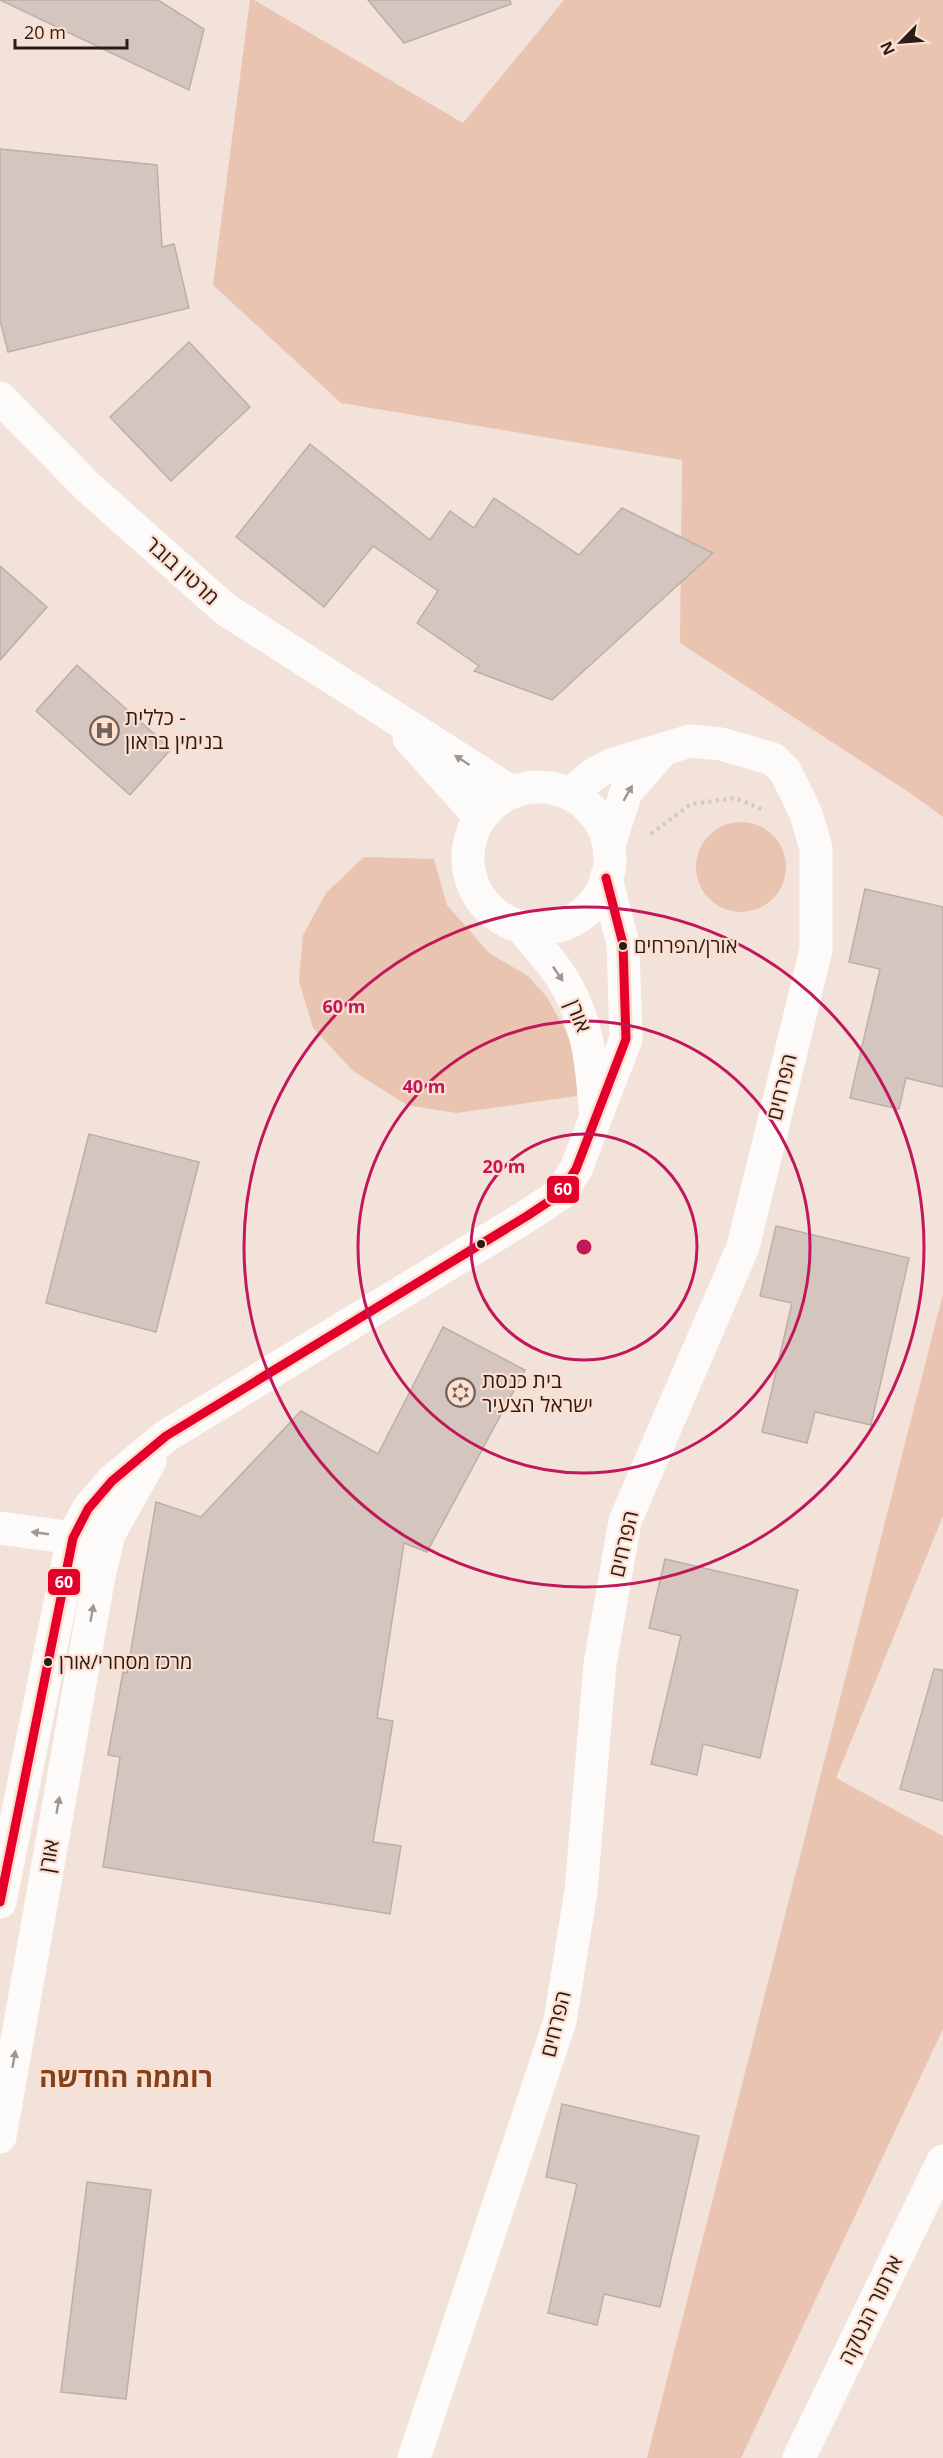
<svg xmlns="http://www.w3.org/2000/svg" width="943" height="2458" font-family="'Open Sans','Noto Sans Hebrew',sans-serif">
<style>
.green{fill:#e9c4b1}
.building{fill:#d4c6bf;stroke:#bcafa8;stroke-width:1.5}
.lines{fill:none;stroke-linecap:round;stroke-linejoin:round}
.path{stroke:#cec8c6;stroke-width:4;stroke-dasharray:3 4.5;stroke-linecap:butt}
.street{stroke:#fdfbf9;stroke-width:33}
.secondary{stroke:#fdfbf9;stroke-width:33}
.bus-1-casing{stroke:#fddfd0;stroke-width:14}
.bus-1{stroke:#e4002b;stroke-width:9}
.oneway{fill:#9e9793}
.ring{fill:none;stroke:#c2185b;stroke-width:3}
.bus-dot{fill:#2a1c16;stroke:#fddfd0;stroke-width:2}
.labels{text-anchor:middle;stroke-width:4.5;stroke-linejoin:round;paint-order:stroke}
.bus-label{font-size:20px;fill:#2a1c16;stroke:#fddfd0;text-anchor:start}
.street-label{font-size:21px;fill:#2a1c16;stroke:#fddfd0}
.poi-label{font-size:21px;fill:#2a1c16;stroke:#fddfd0;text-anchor:start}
.district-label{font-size:27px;font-weight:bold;fill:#80411d;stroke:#fddfd0}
.centre{fill:#c2185b;stroke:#fddfd0;stroke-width:3}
.ring-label{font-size:18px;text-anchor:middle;font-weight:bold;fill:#c2185b;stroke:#fddfd0;stroke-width:4.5;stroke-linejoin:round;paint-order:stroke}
.line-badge{stroke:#fddfd0;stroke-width:2}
.badge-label{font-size:16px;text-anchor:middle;font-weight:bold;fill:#fff}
</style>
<rect width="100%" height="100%" fill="#f2e2da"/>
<!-- green -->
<g class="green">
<path d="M250,0H254L463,123L564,0H943V817L910,793L680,643L682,460L341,403L213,285Z"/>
<circle cx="741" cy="867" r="45"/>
<path d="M364,857L434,859L447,905L489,953L528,976L546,996L565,1029L579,1066L577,1096L456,1113L407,1105L353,1071L313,1028L299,981L303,935L326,893Z"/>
<path d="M943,1294V1516L836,1778L943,1836V2029L741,2458H647Z"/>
</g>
<!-- building -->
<g class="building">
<path d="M0,0H158L204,29L189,90Z"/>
<path d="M368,0H510L511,4L404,43Z"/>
<path d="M0,149L157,165L162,247L174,244L189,308L8,352L0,320Z"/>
<path d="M189,342L250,407L171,481L110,417Z"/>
<path d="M310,444L430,540L450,511L474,528L494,498L579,555L622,508L713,553L552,700L474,671L479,666L417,623L438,591L373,546L324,607L236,537Z"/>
<path d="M0,566L47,607L0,660Z"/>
<path d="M77,665L171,749L130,795L36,711Z"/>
<path d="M865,889L943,907V1087L906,1078L899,1109L850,1098L880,969L849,962Z"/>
<path d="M89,1134L199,1162L156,1332L46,1303Z"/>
<path d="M776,1226L909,1258L871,1425L815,1412L807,1443L762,1432L792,1303L760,1296Z"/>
<path d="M443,1327L525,1370L427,1552L404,1543L377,1718L393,1721L373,1842L401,1846L390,1914L103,1867L120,1757L108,1755L123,1672L127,1673L156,1502L201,1517L301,1411L378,1454Z"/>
<path d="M665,1559L798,1590L760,1758L703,1744L697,1775L651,1764L681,1636L649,1628Z"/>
<path d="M934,1669L943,1670V1801L900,1789Z"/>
<path d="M562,2104L699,2136L660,2307L604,2294L597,2325L548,2313L577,2184L546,2177Z"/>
<path d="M87,2182L151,2190L126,2399L61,2392Z"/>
</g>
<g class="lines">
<!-- path -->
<path class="path" d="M651,834L691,804L736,798L763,810"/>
<!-- street -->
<g class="street">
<path d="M0,398L89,488L225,609L511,792"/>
<path d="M409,738L480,817"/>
<circle cx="539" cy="858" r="71"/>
<path d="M609,845L626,792L663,750"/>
<path d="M522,928C535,943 549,959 560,975C587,1016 592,1062 595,1109"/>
<path d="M0,1528L73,1538L87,1553"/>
<path d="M0,1902L73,1538L88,1509L112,1481L166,1436L527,1216L560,1194L576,1169L626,1039L623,944L606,878"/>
<path d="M0,2137L99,1576L109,1534L150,1461"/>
<path d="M414,2458L560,2021L581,1891L600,1664L625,1521L743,1247L816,950V848L806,814L795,791L785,771L773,759L721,744L690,741L611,765L594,774L570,794"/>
</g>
<!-- secondary -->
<path class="secondary" d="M799,2458L943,2161"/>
<defs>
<path id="bus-1" d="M0,1902L73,1538L88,1509L112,1481L166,1436L527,1216L560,1194L576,1169L626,1039L623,944L606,878"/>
</defs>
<!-- bus-1 casing -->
<use href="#bus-1" class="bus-1-casing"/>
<!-- bus-1 -->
<use href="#bus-1" class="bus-1"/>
</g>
<!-- one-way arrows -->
<defs><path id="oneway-solid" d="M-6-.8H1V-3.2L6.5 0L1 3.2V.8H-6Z" transform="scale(1.5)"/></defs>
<g class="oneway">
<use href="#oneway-solid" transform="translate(462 760) rotate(-147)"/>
<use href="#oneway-solid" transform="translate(628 793) rotate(-60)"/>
<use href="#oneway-solid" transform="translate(558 974) rotate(56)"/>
<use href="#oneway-solid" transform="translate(40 1533) rotate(-172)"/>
<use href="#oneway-solid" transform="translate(92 1613) rotate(-80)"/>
<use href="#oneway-solid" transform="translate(58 1805) rotate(-80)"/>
<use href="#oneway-solid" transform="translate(14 2059) rotate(-80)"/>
</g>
<!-- distance rings -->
<g class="ring">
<circle cx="584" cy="1247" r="113"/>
<circle cx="584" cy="1247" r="226"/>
<circle cx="584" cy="1247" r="340"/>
</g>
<!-- icons -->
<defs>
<symbol id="hospital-ring" viewBox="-11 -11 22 22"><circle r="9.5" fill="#fddfd0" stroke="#70615b" stroke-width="1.5"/><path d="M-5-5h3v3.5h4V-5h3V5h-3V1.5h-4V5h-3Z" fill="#70615b"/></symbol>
<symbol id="synagogue-ring" viewBox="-11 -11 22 22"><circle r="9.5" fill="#fddfd0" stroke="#70615b" stroke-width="1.5"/><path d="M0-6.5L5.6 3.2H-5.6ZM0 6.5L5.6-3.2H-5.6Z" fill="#70615b"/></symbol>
</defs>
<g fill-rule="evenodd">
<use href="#hospital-ring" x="88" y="714" width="33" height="33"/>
<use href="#synagogue-ring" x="444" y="1376" width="33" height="33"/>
</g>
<!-- markers -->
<g class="bus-dot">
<circle cx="623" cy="946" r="5"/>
<circle cx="481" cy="1244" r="5"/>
<circle cx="48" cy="1662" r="5"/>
</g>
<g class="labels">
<!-- bus labels -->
<g class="bus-label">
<text x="634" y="953">אורן/הפרחים</text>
<text x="59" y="1669">מרכז מסחרי/אורן</text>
</g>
<!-- street labels -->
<g class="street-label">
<text transform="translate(182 571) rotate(42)" y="7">מרטין בובר</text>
<text transform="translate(578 1016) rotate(68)" y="7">אורן</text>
<text transform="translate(782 1087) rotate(-76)" y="7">הפרחים</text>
<text transform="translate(624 1544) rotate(-77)" y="7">הפרחים</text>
<text transform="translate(49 1856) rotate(-80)" y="7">אורן</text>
<text transform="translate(556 2024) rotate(-76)" y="7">הפרחים</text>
<text transform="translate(871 2310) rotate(-64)" y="7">ארתור הנטקה</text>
</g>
<!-- poi labels -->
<g class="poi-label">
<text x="125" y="725">כללית -<tspan x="125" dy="24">בנימין בראון</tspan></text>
<text x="482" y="1388">בית כנסת<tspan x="482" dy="24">ישראל הצעיר</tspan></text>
</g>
<!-- district labels -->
<g class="district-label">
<text x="126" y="2087">רוממה החדשה</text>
</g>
</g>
<circle cx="584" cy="1247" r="9" class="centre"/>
<g class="ring-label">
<text x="344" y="1013">60 m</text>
<text x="424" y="1093">40 m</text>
<text x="504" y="1173">20 m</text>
</g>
<g class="line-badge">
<rect x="546" y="1175" width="34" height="29" rx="6" fill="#e4002b"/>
<rect x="47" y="1568" width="34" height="28" rx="6" fill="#e4002b"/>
</g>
<g class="badge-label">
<text x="563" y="1195">60</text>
<text x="64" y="1588">60</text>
</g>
<!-- north arrow -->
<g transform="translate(901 42) rotate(245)" stroke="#fddfd0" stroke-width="4.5" paint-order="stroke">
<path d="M0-4.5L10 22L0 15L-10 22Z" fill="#2a1c16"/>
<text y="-9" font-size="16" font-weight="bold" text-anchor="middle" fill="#2a1c16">N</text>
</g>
<!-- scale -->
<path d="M15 39v9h112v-9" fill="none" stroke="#2a1c16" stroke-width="3"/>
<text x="24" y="39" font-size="18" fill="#2a1c16" stroke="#fddfd0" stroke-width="4.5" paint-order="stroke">20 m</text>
</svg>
